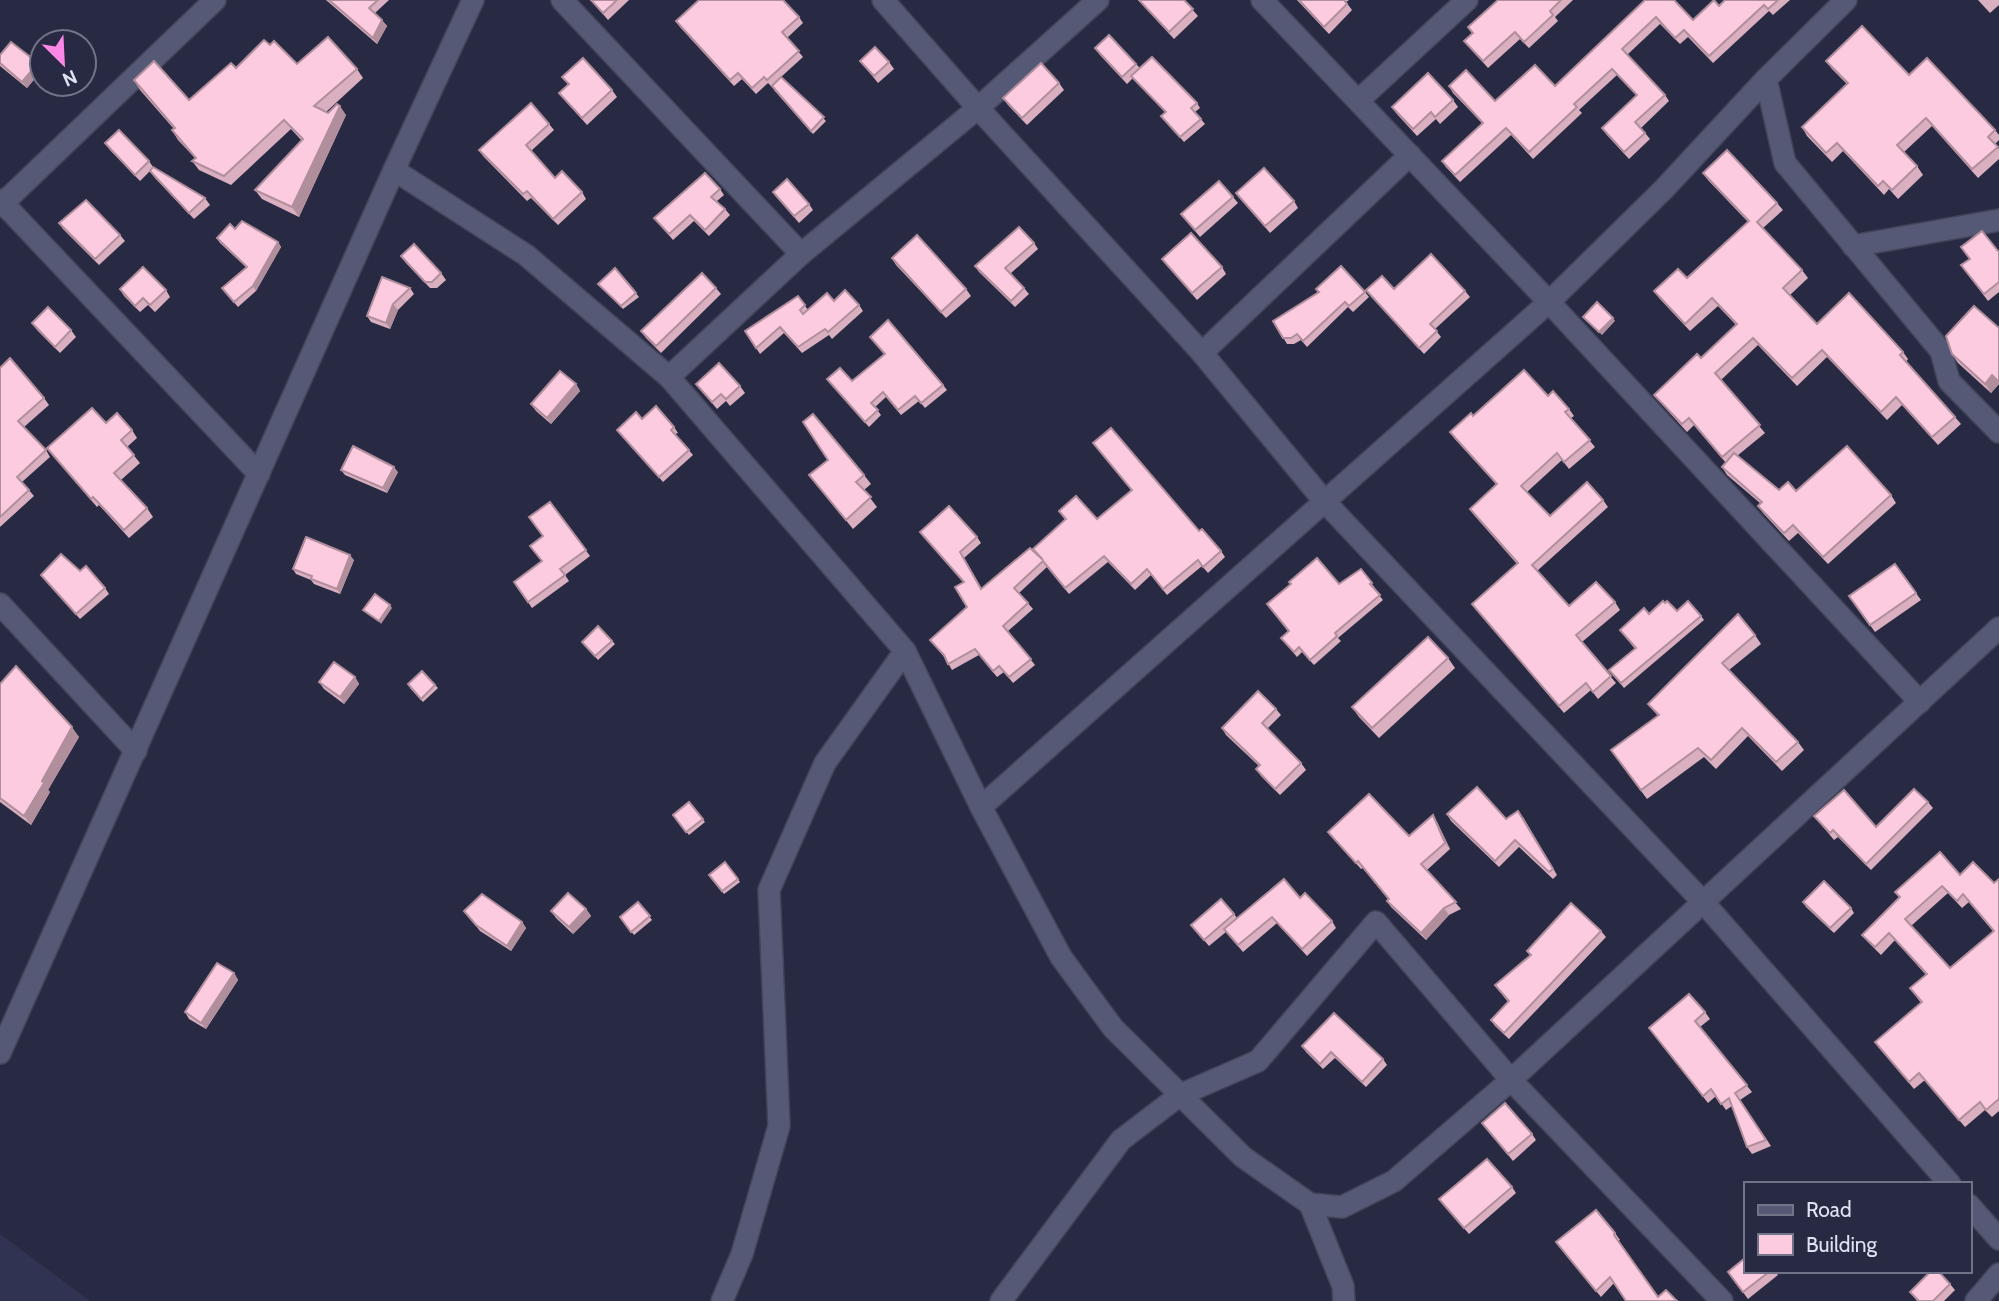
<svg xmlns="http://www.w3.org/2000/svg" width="1999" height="1301" font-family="Cabin,sans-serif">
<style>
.built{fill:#303351}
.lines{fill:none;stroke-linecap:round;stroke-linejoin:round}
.street-casing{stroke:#424459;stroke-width:24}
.secondary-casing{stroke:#424459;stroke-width:24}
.street{stroke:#555975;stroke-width:21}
.secondary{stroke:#555975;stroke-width:21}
.wall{fill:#daafc0;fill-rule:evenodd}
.shaded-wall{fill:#b18e9c}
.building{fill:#fdcbdf;stroke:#b18e9c;stroke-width:2;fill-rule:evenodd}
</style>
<rect width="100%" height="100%" fill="#282a43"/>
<!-- built -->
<path class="built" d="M0,1234L90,1301H0Z"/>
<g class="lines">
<defs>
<g id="street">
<path d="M562,0L801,254"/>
<path d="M883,0L978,108L1202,353L1325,502L1704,903L1950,1184"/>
<path d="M1262,0L1549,302L1920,702"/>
<path d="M1766,79L1785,163L1941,351L1949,381L1999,432"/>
<path d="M1359,100L1467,0"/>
<path d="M394,170L526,255L669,377L905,651L981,807L1061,957L1113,1028L1243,1157L1310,1204L1342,1207L1394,1181L1511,1080L1999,628"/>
<path d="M0,200L259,474"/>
<path d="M0,206L215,0"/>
<path d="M1853,246L1999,220"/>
<path d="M1202,353L1410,155"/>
<path d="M669,377L801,254L978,108L1098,0"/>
<path d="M0,604L136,751"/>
<path d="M981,807L1549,302L1664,189L1766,79L1846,0"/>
<path d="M1310,1204L1343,1286L1344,1301"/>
<path d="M1969,1205L1999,1239"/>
<path d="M722,1301L742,1254L779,1126L769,890L825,763L905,651"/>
<path d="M1001,1301L1121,1140L1180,1095L1258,1061L1376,922L1511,1080L1722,1301"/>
<path d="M1976,1301L1999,1274"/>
</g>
<path id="secondary" d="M0,1053L394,170L473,0"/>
</defs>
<!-- street casing -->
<use href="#street" class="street-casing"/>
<!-- secondary casing -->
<use href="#secondary" class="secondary-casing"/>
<!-- street -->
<use href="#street" class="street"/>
<!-- secondary -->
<use href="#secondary" class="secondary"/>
</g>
<!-- wall -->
<g class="wall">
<path d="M326,0H389L375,13L387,26L377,44Z"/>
<path d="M591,0H629L608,20Z"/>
<path d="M1138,0H1184L1198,16L1174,39Z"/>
<path d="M1297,0H1349L1346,2L1352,10L1329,34Z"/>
<path d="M1498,0H1573L1555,17L1558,21L1529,48L1520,39L1488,68L1464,41L1472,33L1468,27Z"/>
<path d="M1645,0L1693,20L1719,6L1725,0H1790L1773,15L1769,11L1713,63L1688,37L1680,44L1660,24L1627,55L1665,95L1669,101L1641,128L1650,139L1629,159L1607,135L1602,128L1637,96L1617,75L1579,110L1582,113L1533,159L1511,135L1460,182L1446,167L1442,161L1482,123L1453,93L1449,86L1495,101L1555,86Z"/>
<path d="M1978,0H1999V5L1990,13Z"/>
<path d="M799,17L803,23L787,38L803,57L781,77L826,121L813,134L774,90L781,77L771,86L768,83L756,94L742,79L734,86L680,27L676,21Z"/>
<path d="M270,45L297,64L357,69L363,78L326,112L346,115L299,217L262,199L255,190L302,141L291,129L231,185L199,170L192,161L195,158L178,140L172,130L174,129L140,90L134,80L189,100Z"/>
<path d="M1095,48L1136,64L1140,68L1197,103L1200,108L1195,112L1205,124L1184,142L1161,116L1165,112L1133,78L1127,84L1100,55Z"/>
<path d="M0,55L38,63L42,70L27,88L0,66Z"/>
<path d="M860,61L889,62L894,69L878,83Z"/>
<path d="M1826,61L1909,75L1995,130L1999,135V140L1995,144L1999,149V159L1978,178L1932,126L1904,152L1917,166L1923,175L1898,199L1889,189L1884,195L1843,151L1832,162L1807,136L1802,127L1847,84L1832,69Z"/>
<path d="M562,77L612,90L617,97L587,125L559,93L568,84Z"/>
<path d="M1059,83L1064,90L1027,125L1008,105L1003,98Z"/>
<path d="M1453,100L1458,107L1440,124L1436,119L1417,136L1396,113L1392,107Z"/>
<path d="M549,124L554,130L531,151L555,178L582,192L586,199L558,225L531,198L527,201L483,156L479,150Z"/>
<path d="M105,143L149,161L153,167L205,198L210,205L194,219L155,178L150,171L140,181L110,150Z"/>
<path d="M1703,173L1777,203L1783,210L1763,228L1802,270L1808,278L1790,295L1817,324L1903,352L1908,359L1906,362L1955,417L1961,424L1938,445L1902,405L1887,420L1827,357L1797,386L1758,345L1721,380L1765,433L1737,456L1779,490L1891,495L1896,503L1828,564L1798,533L1789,541L1763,513L1758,506L1760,503L1727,475L1722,467L1726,463L1694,425L1687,432L1660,402L1654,395L1701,358L1736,325L1718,306L1690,331L1660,299L1654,291L1687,278L1748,222L1708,180Z"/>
<path d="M720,189L724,195L717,201L725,209L730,215L709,236L694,221L673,240L654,218Z"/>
<path d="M773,192L809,204L813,210L799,223Z"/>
<path d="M1236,193L1294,201L1298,208L1270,233Z"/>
<path d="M1233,197L1238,203L1200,237L1181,214Z"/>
<path d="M59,223L120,235L125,241L99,265L63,229Z"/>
<path d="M217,238L278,242L281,247L256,291L238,307L222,288L246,267L220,243Z"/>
<path d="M1034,243L1038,249L1010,274L1024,288L1029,294L1015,307L979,272L975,266Z"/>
<path d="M1998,251H1999V292L1988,301L1961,265Z"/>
<path d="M401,256L441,273L446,280L437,288H430L406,263Z"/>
<path d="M892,258L966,289L971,296L946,318L896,265Z"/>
<path d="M1162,259L1222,267L1226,274L1197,300Z"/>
<path d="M615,268L639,297L623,309L598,284Z"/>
<path d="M410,288L414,294L398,310L390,329L371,322L367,316Z"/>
<path d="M716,288L721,294L661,353L646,338L641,331Z"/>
<path d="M120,289L166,290L170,297L155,312L148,305L140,312L124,296Z"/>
<path d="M1316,289L1365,292L1369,297L1353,312L1348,307L1307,347L1301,340L1294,344H1287L1273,321L1318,293Z"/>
<path d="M1394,289L1465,291L1470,297L1435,329L1441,337L1424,354L1371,296L1366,290Z"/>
<path d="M798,296L808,310L834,301L859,305L863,311L832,339L829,335L802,353L784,333L760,354L745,331Z"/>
<path d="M32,323L71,330L76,337L60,353L37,330Z"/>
<path d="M1999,328V384L1991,393L1958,363L1952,354Z"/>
<path d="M870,337L943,385L947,390L925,408L919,401L901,415L886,397L875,407L881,415L869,427L827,379L852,381L884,354Z"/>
<path d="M0,368L44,398L49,405L24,427L46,450L50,457L22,482L34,496L0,527Z"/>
<path d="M576,384L580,391L551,424L536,411L531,404Z"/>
<path d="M696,384L740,386L745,393L730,406L726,401L717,409Z"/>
<path d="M1548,396L1569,409L1574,416L1571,418L1595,447L1569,469L1562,460L1527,492L1550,516L1603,500L1608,507L1537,571L1569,606L1615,602L1620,610L1582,642L1616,683L1598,699L1591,690L1564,713L1472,604L1517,564L1475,516L1470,509L1496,484L1455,439L1450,432L1473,416Z"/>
<path d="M642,419L674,427L678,433L675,434L693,455L663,482L617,430Z"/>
<path d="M106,423L132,430L137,438L127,447L140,463L121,480L147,508L153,517L129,538L99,505L97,507L53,456L47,448Z"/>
<path d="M1093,443L1199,531L1221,551L1225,557L1208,573L1202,566L1167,595L1151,575L1135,590L1108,562L1069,594L1047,567L1019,593L1033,609L1008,631L1035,665L1013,683L1004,672L997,677L979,655L952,670L945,658L930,640L967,607L964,583L920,532L977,537L981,543L964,558L982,589L1039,556L1065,520L1059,511L1097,519L1132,491Z"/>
<path d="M341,470L398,472L387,493L345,475Z"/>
<path d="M809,475H864L871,484L864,490L877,507L853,529Z"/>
<path d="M550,502L590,556L565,575L569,581L532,608L514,582L541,561L543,536Z"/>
<path d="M354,560L340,594L314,584L311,580L296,574L293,569Z"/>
<path d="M1895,564L1921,600L1875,632L1849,596Z"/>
<path d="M1361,569L1375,588L1374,589L1383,600L1338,638L1341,641L1314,665L1302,652L1297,657L1281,638L1288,631L1267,604L1339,584Z"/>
<path d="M80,571L105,588L109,594L80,619L41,575Z"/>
<path d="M1677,611L1701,616L1704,620L1624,688L1609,670L1635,649L1620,630L1649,614Z"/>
<path d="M1755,635L1761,644L1729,670L1798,742L1804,750L1782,771L1748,736L1716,769L1704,757L1647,799L1611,750L1658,716L1648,704Z"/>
<path d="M612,641L615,644L598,660L582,642Z"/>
<path d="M1448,658L1455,668L1379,738L1359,717L1352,707Z"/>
<path d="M355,677L359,684L344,704L324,689L319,682Z"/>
<path d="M0,684L79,737L48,790L50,792L31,825L0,802Z"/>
<path d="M435,685L438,688L423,702L410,688Z"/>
<path d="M1276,709L1281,715L1267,729L1301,763L1306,770L1280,795L1261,776L1256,769L1259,766L1226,735L1222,728Z"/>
<path d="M689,802L705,822L689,835L673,815Z"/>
<path d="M1928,802L1933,808L1871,870L1838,837L1834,840L1814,816L1876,827Z"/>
<path d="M1447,814L1506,819L1523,817L1557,875L1553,879L1519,847L1499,867L1451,821Z"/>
<path d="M1437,822L1450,849L1427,870L1461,909L1449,915L1426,940L1391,907L1387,901L1388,899L1363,868L1361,869L1328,832L1409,836Z"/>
<path d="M725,862L740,882L724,894L709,875Z"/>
<path d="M1960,875L1994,883L1999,879V1111L1992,1117L1985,1110L1965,1127L1925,1080L1914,1089L1875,1042L1921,1003L1910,988L1926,975L1895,940L1881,955L1868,942L1862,935L1899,897L1895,892ZM1948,893L1962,908L1969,902L1993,931L1950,968L1911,926Z"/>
<path d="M1300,898L1332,921L1336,928L1307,956L1277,923L1243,952L1226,932L1209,946L1191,925L1234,914L1237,918Z"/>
<path d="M638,902L652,920L634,935L620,917Z"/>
<path d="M1803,902L1851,908L1854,913L1834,933L1806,907Z"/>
<path d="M586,909L591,916L573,934L556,918L551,911Z"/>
<path d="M464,911L522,922L526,928L511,951L480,931Z"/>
<path d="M1601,931L1606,937L1509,1039L1495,1026L1491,1020L1508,1002L1495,985L1530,955L1527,951Z"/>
<path d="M234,973L238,980L206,1029L189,1019L185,1012Z"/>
<path d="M1705,1012L1710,1019L1700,1027L1752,1092L1740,1100L1771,1146L1752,1154L1747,1147L1732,1106L1726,1110L1716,1096L1708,1103L1654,1034Z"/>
<path d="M1302,1046L1383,1059L1387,1065L1366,1087L1335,1058L1323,1069L1306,1052Z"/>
<path d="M1482,1123L1532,1134L1536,1140L1513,1161Z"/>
<path d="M1512,1187L1516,1193L1469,1234L1439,1199Z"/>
<path d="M1615,1233L1620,1240L1618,1241L1658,1297L1677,1301H1626L1614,1283L1601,1297L1556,1242Z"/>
<path d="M1775,1271L1778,1275L1748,1299L1728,1272Z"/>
<path d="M1950,1284L1955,1290L1944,1301H1917L1910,1292Z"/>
</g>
<!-- shaded-wall -->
<g class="shaded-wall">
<path d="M382,20L387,26L377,44L373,38Z"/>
<path d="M38,63L42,70L27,88L22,82Z"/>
<path d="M340,106L346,115L299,217L292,207Z"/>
<path d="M278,242L281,247L256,291L253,286Z"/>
<path d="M393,304L398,310L390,329L386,323Z"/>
<path d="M1613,318L1615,321L1602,335L1599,332Z"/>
<path d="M1992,375L1999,384L1991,393L1985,384Z"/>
<path d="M576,384L580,391L551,424L547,418Z"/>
<path d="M394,467L398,472L387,493L383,488Z"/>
<path d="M350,555L354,560L340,594L337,589Z"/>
<path d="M390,605L392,608L381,624L379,621Z"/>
<path d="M355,677L359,684L344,704L340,697Z"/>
<path d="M72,727L79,737L48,790L50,792L31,825L24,816L42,781Z"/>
<path d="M1433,815L1437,822L1450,849L1445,843Z"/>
<path d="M1444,908L1449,915L1426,940L1421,933Z"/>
<path d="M586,909L591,916L573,934L569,927Z"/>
<path d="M522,922L526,928L511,951L507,946Z"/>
<path d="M234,973L238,980L206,1029L201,1023Z"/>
</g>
<!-- building -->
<g class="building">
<path d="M329,0H378L369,8L382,20L373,38Z"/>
<path d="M591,0H617L603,13Z"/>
<path d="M699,0H783L799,17L782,32L799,51L767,80L764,77L752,88L738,73L730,80L676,21Z"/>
<path d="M1139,0H1184L1193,9L1169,32Z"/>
<path d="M1299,0H1344L1347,4L1324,27Z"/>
<path d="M1498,0H1561L1550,11L1553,15L1524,42L1515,32L1483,61L1464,41L1473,33L1468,27Z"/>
<path d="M1645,0H1674L1693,20L1714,0L1719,6L1725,0H1778L1768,9L1764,5L1709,56L1684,30L1675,38L1656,17L1622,49L1665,95L1635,122L1645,133L1624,152L1602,128L1637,95L1612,69L1574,104L1577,107L1529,152L1506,128L1455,175L1442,161L1483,123L1449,86L1466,70L1495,101L1535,65L1555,86Z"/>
<path d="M1862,26L1909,75L1927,58L1995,130L1988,137L1998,147L1972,169L1926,118L1897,145L1917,166L1892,190L1883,181L1878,186L1837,143L1826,153L1802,127L1848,83L1826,61Z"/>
<path d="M1109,35L1136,64L1122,77L1095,48Z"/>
<path d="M328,37L357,69L314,106L328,113L337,104L340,106L292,207L255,190L303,139L284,120L224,176L192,161L196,158L172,130L175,128L134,80L154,61L189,100L231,63L236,68L264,40L270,45L274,41L297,64Z"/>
<path d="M11,42L38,63L22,82L0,63V55Z"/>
<path d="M875,47L889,62L874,76L860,61Z"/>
<path d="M1152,57L1197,103L1191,108L1201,119L1180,137L1161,116L1166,112L1131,76Z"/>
<path d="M583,58L612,90L582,118L559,93L569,84L562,77Z"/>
<path d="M1041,63L1059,83L1022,118L1003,98Z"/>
<path d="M1428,73L1453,100L1435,117L1431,112L1413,129L1392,107Z"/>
<path d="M781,77L824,117L811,131L772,86Z"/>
<path d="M531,103L549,124L526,145L555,178L562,171L582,192L553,219L527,191L523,194L479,150Z"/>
<path d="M119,130L149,161L135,175L105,143Z"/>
<path d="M1727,150L1777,203L1757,222L1802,270L1783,288L1817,324L1849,293L1903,352L1900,355L1955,417L1932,437L1896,397L1881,412L1822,350L1792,378L1753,338L1715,373L1760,425L1722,457L1689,418L1682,424L1654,395L1697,354L1701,358L1737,324L1712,298L1685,324L1654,291L1678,269L1687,278L1749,221L1703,173Z"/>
<path d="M153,167L205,198L189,213L150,171Z"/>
<path d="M1264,168L1294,201L1265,226L1236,193Z"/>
<path d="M705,173L720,189L711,197L725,209L705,230L690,215L669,234L654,218Z"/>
<path d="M787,179L809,204L794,216L773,192Z"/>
<path d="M1219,181L1233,197L1195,230L1181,214Z"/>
<path d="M86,200L120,235L95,259L59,223Z"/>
<path d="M242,221L278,242L253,286L234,302L222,288L247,267L217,238L230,224L235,229Z"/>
<path d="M1019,227L1034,243L1005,268L1024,288L1011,301L975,266Z"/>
<path d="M1982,231L1998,251H1999V282L1984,294L1961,265L1970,259L1961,247Z"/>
<path d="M1191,233L1222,267L1192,293L1162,259Z"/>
<path d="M917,235L966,289L941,312L892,258Z"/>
<path d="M414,244L441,273L432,282H425L401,256Z"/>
<path d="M1431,254L1465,291L1430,324L1437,331L1419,348L1366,290L1382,276L1394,289Z"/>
<path d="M1341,266L1365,292L1349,306L1345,302L1303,341L1297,334L1291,338H1283L1273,321L1319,292L1316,289Z"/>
<path d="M143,267L166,290L150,305L143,298L135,306L120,289Z"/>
<path d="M615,268L636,293L621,306L598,284Z"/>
<path d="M702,273L716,288L656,346L641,331Z"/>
<path d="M382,277L410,288L393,304L386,323L367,316Z"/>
<path d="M845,290L859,305L828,332L825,329L798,347L780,327L756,348L745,331L798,296L805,305L800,310L803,314L827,293L834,301Z"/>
<path d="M1597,302L1613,318L1599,332L1583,317Z"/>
<path d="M1974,306L1999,328V382L1992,375L1985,384L1952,354L1946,336Z"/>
<path d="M48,307L71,330L55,347L32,323Z"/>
<path d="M888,320L943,385L921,403L915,396L898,410L883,392L871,403L878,410L865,422L827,379L840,368L852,381L885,354L870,337Z"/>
<path d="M10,358L44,398L18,421L46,450L17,477L29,490L0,517V368Z"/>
<path d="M719,363L740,386L726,399L721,394L712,402L696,384Z"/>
<path d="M1524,370L1548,396L1553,391L1569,409L1565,412L1590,440L1564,462L1557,453L1521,486L1550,516L1587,482L1603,500L1532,565L1569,606L1596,582L1615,602L1576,635L1611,676L1593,692L1586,683L1559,706L1472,604L1518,563L1470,509L1497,484L1450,432L1471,413L1473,416Z"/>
<path d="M560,371L576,384L547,418L531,404Z"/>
<path d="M656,406L674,427L671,430L689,450L659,477L617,430L636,412L642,419Z"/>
<path d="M92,408L106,423L117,413L132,430L121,440L134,455L114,473L147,508L124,530L93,497L91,499L47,448Z"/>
<path d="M813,414L864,475L856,482L871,497L846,520L809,475L828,460L803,422Z"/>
<path d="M1111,428L1199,531L1202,529L1221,551L1203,567L1198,560L1163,589L1147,569L1131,584L1104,556L1065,588L1043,561L1014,588L1028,603L1003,626L1031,659L1009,677L999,666L993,671L975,649L948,664L944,655L930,640L967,607L955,587L964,582L920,532L949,506L977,537L960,552L981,589L1030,548L1043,560L1033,549L1066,519L1059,511L1076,496L1097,519L1132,490L1093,443Z"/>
<path d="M353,446L394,467L383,488L341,470Z"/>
<path d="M1847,446L1891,495L1823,557L1793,525L1784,533L1758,506L1762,502L1722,467L1734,453L1779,490L1788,482L1796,491Z"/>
<path d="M550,502L586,550L560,569L565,575L528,602L514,582L542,561L530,546L543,536L529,517Z"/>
<path d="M306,537L350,555L337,589L311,579L312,576L293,569Z"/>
<path d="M61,554L80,571L86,566L105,588L76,614L41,575Z"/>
<path d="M1317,558L1339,584L1361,569L1372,583L1370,584L1380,595L1335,633L1337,636L1310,660L1299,647L1294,652L1281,638L1289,631L1267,604L1291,584L1289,582Z"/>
<path d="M1895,564L1916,593L1870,625L1849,596Z"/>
<path d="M375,594L390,605L379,621L363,610Z"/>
<path d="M1663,601L1665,603L1667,601L1677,611L1688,601L1701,616L1621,683L1609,670L1636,648L1620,630L1644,608L1649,614Z"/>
<path d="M1738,614L1755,635L1722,663L1798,742L1776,762L1742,728L1711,760L1698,748L1641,790L1611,750L1659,715L1648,704Z"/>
<path d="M598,626L612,641L595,656L582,642Z"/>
<path d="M1428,637L1448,658L1372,728L1352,707Z"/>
<path d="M334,662L355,677L340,697L319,682Z"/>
<path d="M16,666L72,727L42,781L44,783L24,816L0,798V684Z"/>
<path d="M422,671L435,685L421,699L408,684Z"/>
<path d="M1258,691L1276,709L1262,723L1301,763L1275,789L1256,769L1260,765L1222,728Z"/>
<path d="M1477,787L1506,819L1518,811L1553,869L1549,872L1515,840L1495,861L1447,814Z"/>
<path d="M1914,789L1928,802L1866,864L1833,830L1830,833L1814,816L1844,790L1876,827Z"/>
<path d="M1369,794L1409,836L1433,815L1445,843L1421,864L1456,902L1444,908L1421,933L1387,901L1389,899L1358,861L1356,863L1328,832Z"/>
<path d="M689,802L703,819L686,832L673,815Z"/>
<path d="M1940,852L1960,875L1973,862L1994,883L1999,879V1099L1986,1110L1980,1102L1959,1120L1919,1073L1909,1082L1875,1042L1922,1002L1910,988L1927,974L1889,933L1875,947L1862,935L1900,897L1895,892ZM1942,886L1957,901L1963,894L1994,931L1950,968L1905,919Z"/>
<path d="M725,862L738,879L722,891L709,875Z"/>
<path d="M1284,879L1300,898L1305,893L1332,921L1302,949L1272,917L1238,945L1224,929Z"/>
<path d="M1824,881L1851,908L1830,928L1803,902Z"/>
<path d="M568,893L586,909L569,927L551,911Z"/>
<path d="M482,894L522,922L507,946L476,925L464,911Z"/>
<path d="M1221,899L1234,914L1204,940L1191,925Z"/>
<path d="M638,902L650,916L631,932L620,917Z"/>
<path d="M1571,903L1601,931L1504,1033L1491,1020L1509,1001L1495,985L1531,955L1527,951Z"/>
<path d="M217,963L234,973L201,1023L185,1012Z"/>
<path d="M1689,994L1705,1012L1695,1021L1747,1085L1735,1093L1766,1140L1747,1147L1729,1098L1721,1104L1711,1089L1703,1096L1649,1028Z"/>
<path d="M1334,1013L1383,1059L1362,1082L1331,1052L1320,1064L1302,1046Z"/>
<path d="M1505,1103L1532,1134L1508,1154L1482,1123Z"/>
<path d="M1487,1159L1512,1187L1464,1228L1439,1199Z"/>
<path d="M1596,1210L1615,1233L1614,1235L1658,1297L1666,1290L1677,1301H1626L1610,1277L1596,1291L1556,1242Z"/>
<path d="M1745,1258V1271H1770L1743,1292L1728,1272Z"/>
<path d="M1931,1271H1938L1950,1284L1933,1301H1919L1910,1292Z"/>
</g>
<!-- legend -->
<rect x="1744" y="1182" width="228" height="91" fill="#282a43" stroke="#717489" stroke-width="2"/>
<rect x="1758" y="1205" width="35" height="10" fill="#555975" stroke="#717489" stroke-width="2"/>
<text x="1806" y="1217" font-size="21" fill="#dfe2f2">Road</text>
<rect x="1758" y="1234" width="35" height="21" fill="#fdcbdf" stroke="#717489" stroke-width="2"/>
<text x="1806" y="1252" font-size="21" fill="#dfe2f2">Building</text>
<!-- north arrow -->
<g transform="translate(63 63) rotate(156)"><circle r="33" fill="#282a43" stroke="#717489" stroke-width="2"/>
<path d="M0-5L12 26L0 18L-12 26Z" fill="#fb87e6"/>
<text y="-10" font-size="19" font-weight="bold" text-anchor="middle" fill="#dfe2f2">N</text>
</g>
</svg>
